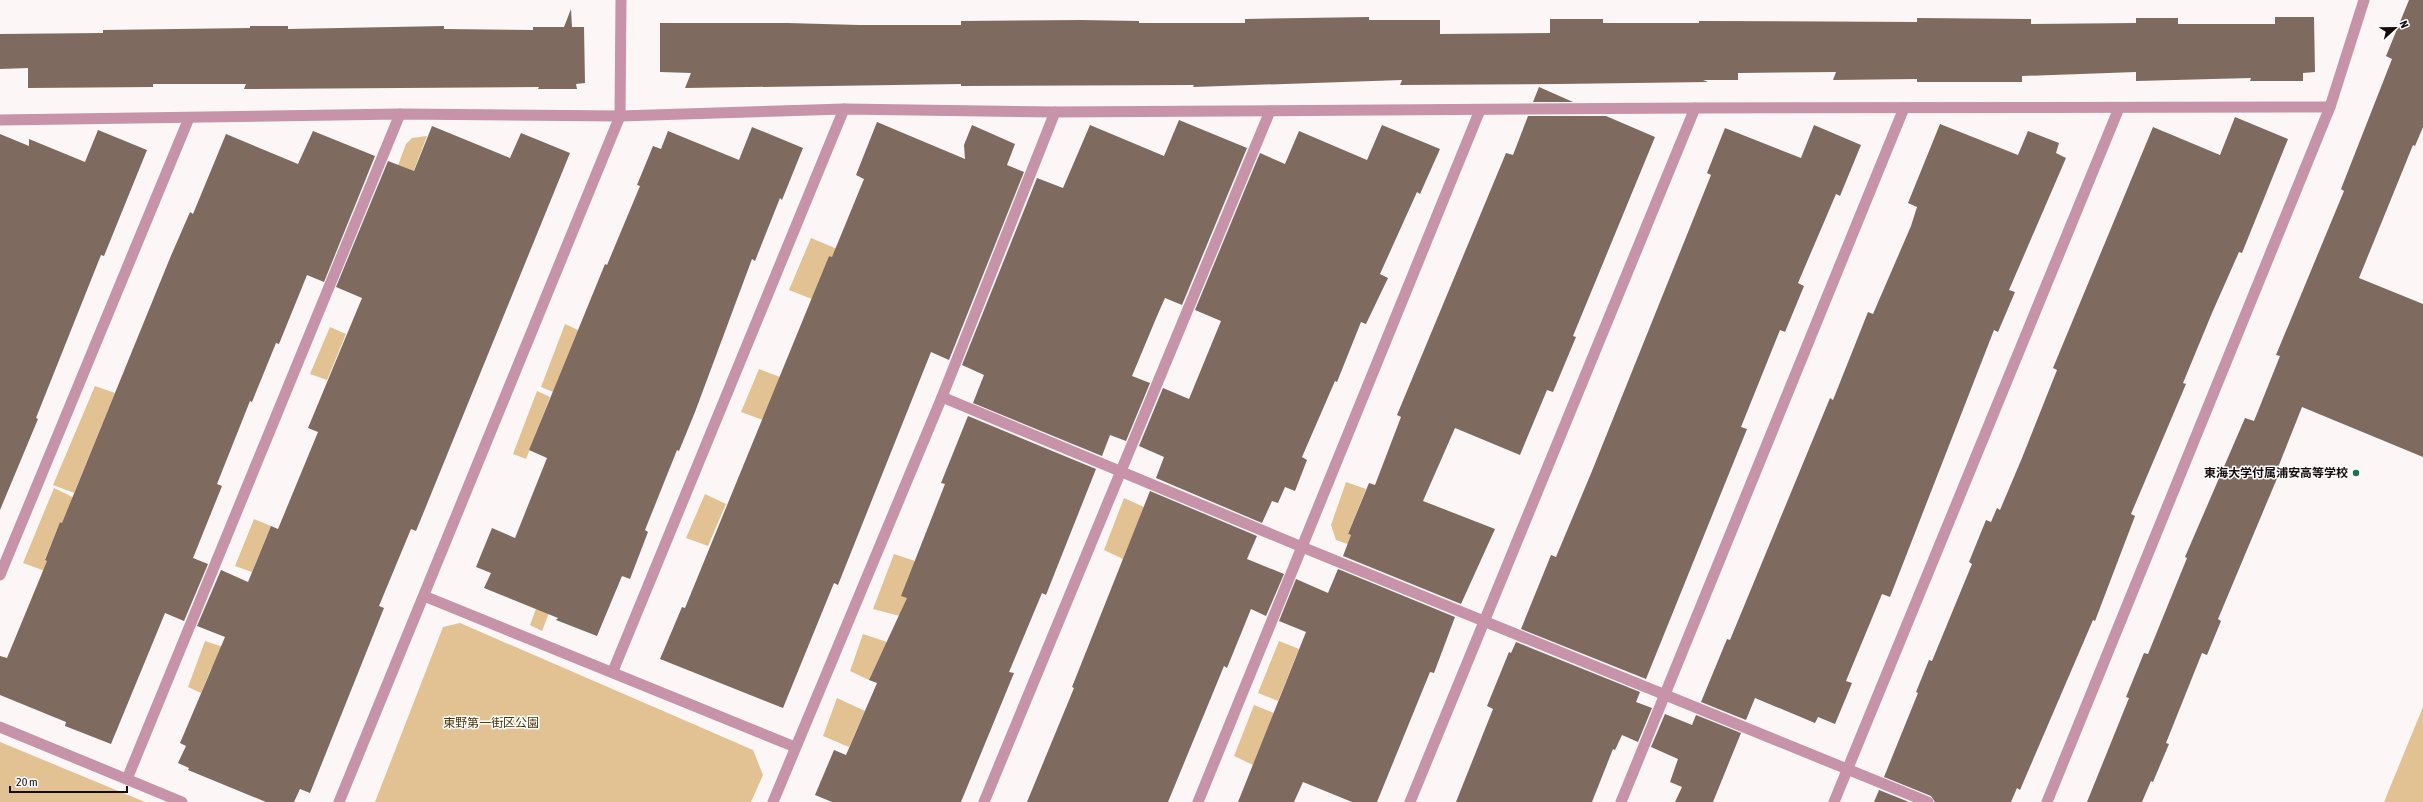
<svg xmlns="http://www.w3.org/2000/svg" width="2423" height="802" font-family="'Asap Condensed','Noto Sans JP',sans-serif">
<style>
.green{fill:#e2c293}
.building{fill:#7f6a5f}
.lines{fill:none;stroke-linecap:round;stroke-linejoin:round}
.minor{stroke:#c693a8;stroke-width:11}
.poi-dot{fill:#16774f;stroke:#fff;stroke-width:1.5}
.labels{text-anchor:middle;stroke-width:3;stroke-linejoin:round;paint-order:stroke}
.poi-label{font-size:12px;font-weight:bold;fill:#160c0c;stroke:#fff;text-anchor:end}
.park-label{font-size:12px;fill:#4e3303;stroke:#fff}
</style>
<rect width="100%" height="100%" fill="#fcf6f6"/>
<!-- green -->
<g class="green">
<path d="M427,136L409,183L373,233L406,144L412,138Z"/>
<path d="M811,238L849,254L845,263L829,256L812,299L789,290Z"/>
<path d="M565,324L578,330L553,392L541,387Z"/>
<path d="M330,327L346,334L327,380L310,374Z"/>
<path d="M759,369L780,377L763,420L741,412Z"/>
<path d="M95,386L115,393L74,493L53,485Z"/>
<path d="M537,391L550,397L526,459L513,454Z"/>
<path d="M1346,482L1366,489L1348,534L1391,552L1379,555L1336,540L1331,525Z"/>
<path d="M54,488L89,505L79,530L60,522L45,559L69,570L67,579L23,563Z"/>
<path d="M705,494L726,504L708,546L686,538Z"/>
<path d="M1124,498L1144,507L1123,559L1104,550Z"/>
<path d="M254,519L271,526L252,572L235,566Z"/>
<path d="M894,554L915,561L907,598L900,616L873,609Z"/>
<path d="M553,563L566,569L542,631L530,625Z"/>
<path d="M460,623L753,750L763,775L751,802H375L443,627Z"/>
<path d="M863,634L887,642L869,680L850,671Z"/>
<path d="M205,641L229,649L211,669L201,693L188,687Z"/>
<path d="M1279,641L1299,649L1278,701L1258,693Z"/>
<path d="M837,698L865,711L849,747L823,736Z"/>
<path d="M1254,705L1274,713L1253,765L1234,756Z"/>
<path d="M2423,707V802H2384Z"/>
<path d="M0,742L145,802H0Z"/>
</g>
<!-- building -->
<g class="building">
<path d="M2409,0H2423V127L2415,146L2413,145L2359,278L2423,304V457L2302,407L2275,475L2278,476L2218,619L2221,621L2207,655L2202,653L2166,743L2169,744L2153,782L2151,781L2142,802H2087L2129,698L2126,697L2144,653L2148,654L2187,558L2185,557L2245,418L2254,421L2280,356L2276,355L2344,191L2341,189L2392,59L2386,56Z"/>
<path d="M571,9L572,27H584L585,83L576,84L577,89H538L539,87L244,89L246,84H153V87L28,88V68L0,69V34L103,33V30L250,28V26H288V29L444,26V29L533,30V27H564Z"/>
<path d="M1369,17V20H1440V34L1550,33V19H1603V23H1699V21L1917,22V18L2031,19V24L2136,23V18H2178V24H2275V17H2314L2315,72L2303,73V81H2250L2251,78L2136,81V72L2022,76V82H1917V79L1833,80L1836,72L1738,73V80H1703L1708,82L1559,84L1400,85L1402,80L1193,87L1194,85L961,86V84L685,88L691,73L660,72V23H787L859,25H961V21L1080,20L1139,21V23H1245V19Z"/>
<path d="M1539,87L1573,102H1533Z"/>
<path d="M1528,116H1606L1655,137L1573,336L1576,337L1553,392L1547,390L1520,455L1455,428L1423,501L1495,529L1461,604L1343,556L1351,535L1348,534L1369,483L1375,485L1401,417L1397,415L1506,153L1513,155Z"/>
<path d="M2235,117L2288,139L2242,253L2239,252L2212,313L2183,383L2186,384L2131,514L2135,516L2095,621L2093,620L2020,790L2017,788L2011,802H1935L1931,796L1884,777L1918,693L1916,692L1929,660L1932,661L1972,564L1969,562L1986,520L1991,522L1997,508L2000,510L2022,458L2057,370L2053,368L2153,127L2220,155Z"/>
<path d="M1179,120L1247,148L1182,305L1165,298L1157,316L1132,376L1150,383L1126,441L1110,435L1102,456L973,403L984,375L962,365L1037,178L1063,188L1090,125L1164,156Z"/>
<path d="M877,122L965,159L964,145L972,125L1015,144L1007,165L1024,172L949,360L931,352L838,585L834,583L783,708L660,659L682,607L685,608L829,256L832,257L864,179L856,175Z"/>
<path d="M1940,124L2018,155L2028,131L2059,143L2056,153L2066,158L2009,290L2015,292L1998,332L1994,330L1890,597L1882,594L1846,681L1852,683L1835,724L1818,717L1815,723L1755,698L1746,720L1701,702L1727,639L1730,640L1830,398L1833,400L1868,312L1873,314L1911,226L1917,207L1908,203Z"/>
<path d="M1382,125L1440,149L1420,194L1417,192L1380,274L1388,278L1366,324L1361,322L1337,382L1335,381L1302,457L1307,460L1295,491L1285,487L1278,503L1272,501L1262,523L1156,478L1164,457L1139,446L1163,388L1189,399L1221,321L1195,310L1260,153L1285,164L1299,131L1367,160Z"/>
<path d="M1814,125L1861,145L1840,196L1836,194L1798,283L1804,286L1785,332L1780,330L1741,427L1747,429L1646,679L1521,629L1551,555L1556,557L1592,471L1711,175L1707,173L1725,128L1801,158Z"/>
<path d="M432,126L510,158L521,133L570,153L416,531L411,529L379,606L384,608L310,793L300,789L294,802H266L188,770L189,768L178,763L186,746L180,743L225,637L197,626L221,570L248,582L271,526L278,529L318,432L308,428L362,298L336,287L388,161L414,171Z"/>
<path d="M752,127L803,148L782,200L780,198L755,261L752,259L695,412L679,451L677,450L645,530L648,532L630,579L622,576L597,636L556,620L558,618L484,588L491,573L476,567L492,528L515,538L547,458L529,450L605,264L607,265L640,186L637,185L653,146L661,149L668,131L739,160Z"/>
<path d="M98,130L147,150L104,256L101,255L36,418L38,419L0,510V134L29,146V139L85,162Z"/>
<path d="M313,131L375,156L324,282L307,275L279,344L276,343L252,402L250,401L217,484L222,486L193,558L208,564L184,621L165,613L111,744L65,726L66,722L0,695V656L7,658L47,561L45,560L60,522L62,523L170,258L190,212L193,214L226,134L298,164Z"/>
<path d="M968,416L1096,469L1046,595L1042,593L1009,672L1014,673L961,802H832L815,795L834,750L846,755L877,683L869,680L907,598L901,596L945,484L941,483Z"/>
<path d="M1150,491L1257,536L1247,559L1284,574L1266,616L1251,609L1227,668L1224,666L1168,802H1027L1074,688L1072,687Z"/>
<path d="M1338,569L1455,617L1434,673L1430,672L1377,802H1352L1303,782L1294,802H1238L1306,632L1279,621L1296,579L1328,593Z"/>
<path d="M1516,642L1640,692L1636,702L1652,708L1638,742L1622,735L1615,750L1613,749L1592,802H1456L1493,709L1487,706L1509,652L1511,653Z"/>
<path d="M1665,714L1692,725L1696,715L1741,733L1713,802H1675L1682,787L1670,782L1678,759L1651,747Z"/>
<path d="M1879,790L1909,802H1874Z"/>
</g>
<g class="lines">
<!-- minor -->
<g class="minor">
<path d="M0,120L400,114L620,116L844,109L1055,112L1695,108L2330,107"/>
<path d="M942,397L1302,547L1928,802"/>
<path d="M0,575L189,118"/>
<path d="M424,596L795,747"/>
<path d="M613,671L844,109"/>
<path d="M0,727L182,802"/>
<path d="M127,779L400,114"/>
<path d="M339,802L620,116L621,0"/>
<path d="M773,802L942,397L1055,112"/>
<path d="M984,802L1270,111"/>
<path d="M1198,802L1480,110"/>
<path d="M1410,802L1695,108"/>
<path d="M1621,802L1904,108"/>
<path d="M1834,802L2119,108"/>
<path d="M2047,802L2330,107L2364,0"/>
</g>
</g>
<!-- markers -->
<circle class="poi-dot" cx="2356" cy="473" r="4"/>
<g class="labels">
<!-- poi labels -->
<g class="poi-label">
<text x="2348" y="477">東海大学付属浦安高等学校</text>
</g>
<!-- park labels -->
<g class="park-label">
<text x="491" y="727">東野第一街区公園</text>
</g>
</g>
<!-- north arrow -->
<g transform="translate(2395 28) rotate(68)" stroke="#ffffff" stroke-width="3" paint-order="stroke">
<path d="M0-3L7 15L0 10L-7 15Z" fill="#160c0c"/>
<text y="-6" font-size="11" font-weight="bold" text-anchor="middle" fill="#160c0c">N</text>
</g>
<!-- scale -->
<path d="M10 786v6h117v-6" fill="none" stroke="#160c0c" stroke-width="2"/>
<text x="16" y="786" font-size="12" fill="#160c0c" stroke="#ffffff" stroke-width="3" paint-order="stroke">20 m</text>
</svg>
